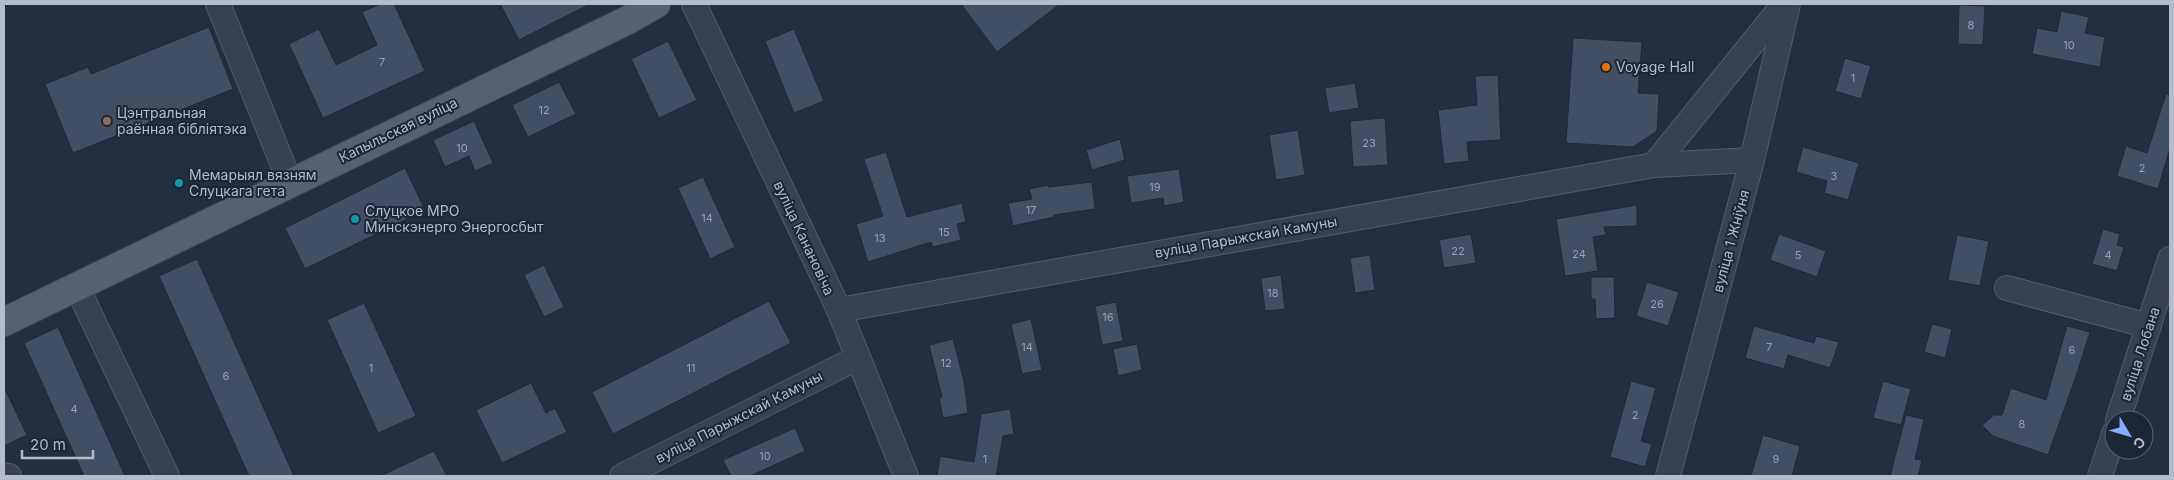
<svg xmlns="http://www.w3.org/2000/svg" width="2174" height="480" font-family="Inter,sans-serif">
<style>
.building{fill:#424e63;stroke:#1f2838}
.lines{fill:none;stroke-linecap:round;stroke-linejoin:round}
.minor-casing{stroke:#535c6b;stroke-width:26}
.major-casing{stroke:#414a59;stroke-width:30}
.minor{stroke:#384150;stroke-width:24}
.major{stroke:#566070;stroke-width:28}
.food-dot{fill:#e8710a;stroke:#1d2636;stroke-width:2}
.education-dot{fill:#8d6e63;stroke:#1d2636;stroke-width:2}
.culture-dot{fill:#0f9aa8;stroke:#1d2636;stroke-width:2}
.labels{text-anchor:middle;stroke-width:4;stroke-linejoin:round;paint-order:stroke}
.number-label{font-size:11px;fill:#98a0b1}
.poi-label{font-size:14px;fill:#b4bccb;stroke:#1d2636;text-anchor:start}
.street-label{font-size:14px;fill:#b4bccb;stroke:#1d2636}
</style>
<rect width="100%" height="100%" fill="#242e41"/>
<!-- building -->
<g class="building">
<path d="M380,4H394L425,71L323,118L289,44L319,29L336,65L377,45L362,12Z"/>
<path d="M500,4H590L519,40Z"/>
<path d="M961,4H1060L997,52Z"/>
<path d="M1959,5L1985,6L1983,45L1958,44Z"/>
<path d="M2061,11L2089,17L2085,33L2105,37L2100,67L2032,54L2037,28L2057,32Z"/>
<path d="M209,27L233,89L73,153L45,84L88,67L91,74Z"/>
<path d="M794,29L824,101L794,113L765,41Z"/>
<path d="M1573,38L1642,42L1638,93L1659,94L1657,131L1633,147L1566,143Z"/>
<path d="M668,41L697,100L659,118L631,59Z"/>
<path d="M1845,58L1871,66L1861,99L1835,91Z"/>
<path d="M1498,75L1501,140L1467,142L1469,161L1444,164L1438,110L1477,105L1475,76Z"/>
<path d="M559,82L576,114L528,137L512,105Z"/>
<path d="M1355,83L1359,108L1329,113L1325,88Z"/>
<path d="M2166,94L2170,95V148L2158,189L2117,176L2126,146L2147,153Z"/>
<path d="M1385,118L1388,165L1353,167L1350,121Z"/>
<path d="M474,121L493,163L475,171L469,156L445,167L433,140Z"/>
<path d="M1298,130L1305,175L1276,180L1269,135Z"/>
<path d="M1120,139L1125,160L1092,170L1086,150Z"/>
<path d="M1803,147L1859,163L1848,200L1824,193L1827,181L1796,172Z"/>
<path d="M886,152L907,217L962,203L966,222L957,224L961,240L933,247L931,242L868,262L856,224L883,216L864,159Z"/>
<path d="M405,168L425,210L305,269L285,228Z"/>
<path d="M1179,169L1184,202L1164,206L1163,198L1131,203L1127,176Z"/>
<path d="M703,177L735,247L710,259L678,188Z"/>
<path d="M1092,182L1095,209L1054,215V217L1013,226L1008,203L1032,199L1029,189L1048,185V187Z"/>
<path d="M1637,205V226L1604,227L1606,235L1593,237L1598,271L1565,276L1556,219Z"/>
<path d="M2103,229L2120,234L2117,245L2124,247L2117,271L2092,264Z"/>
<path d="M1471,234L1476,263L1444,268L1439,240Z"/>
<path d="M1779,234L1826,251L1817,277L1770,260Z"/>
<path d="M1957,235L1989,241L1980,286L1948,280Z"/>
<path d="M1370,255L1375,290L1355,293L1350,258Z"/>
<path d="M197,259L294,476H249L159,276Z"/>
<path d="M544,265L564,307L544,317L524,275Z"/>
<path d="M1281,275L1285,309L1265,311L1261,278Z"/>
<path d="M1591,277H1614L1615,318L1596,319L1595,299H1591Z"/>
<path d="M1647,282L1679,292L1668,326L1636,316Z"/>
<path d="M769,301L791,343L613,434L592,392Z"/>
<path d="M1116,302L1123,341L1102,345L1095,306Z"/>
<path d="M364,303L416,416L378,433L327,320Z"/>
<path d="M1031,319L1042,370L1022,374L1011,324Z"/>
<path d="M1932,324L1952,329L1945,358L1924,352Z"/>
<path d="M1754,326L1814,343L1816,336L1839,342L1830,368L1788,355L1784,369L1745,358Z"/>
<path d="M2067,326L2090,332L2076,376L2048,455L1993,436L1982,425L1994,415H2002L2011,388L2046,400Z"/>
<path d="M58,327L125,476H84L24,343Z"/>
<path d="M953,339L964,381L968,413L943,418L939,398L942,397L929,345Z"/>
<path d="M1137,344L1142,370L1118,376L1113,349Z"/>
<path d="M1631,381L1656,388L1641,441L1652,444L1645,467L1610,457Z"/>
<path d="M1883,381L1911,389L1901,425L1873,418Z"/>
<path d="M531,383L546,413L555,408L567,432L502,463L476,410Z"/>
<path d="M4,387L27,435L4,446Z"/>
<path d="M1010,409L1014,434L1003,436L996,476H937L940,456L974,462L981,414Z"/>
<path d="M1906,415L1924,419L1915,459L1922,460L1918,476H1890Z"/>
<path d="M795,428L805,451L750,476H731L723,460Z"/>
<path d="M1763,435L1800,446L1792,476H1751Z"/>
<path d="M434,451L447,476H380Z"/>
</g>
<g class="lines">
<defs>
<g id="minor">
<path d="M218,4L290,182"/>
<path d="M694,4L839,310L906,476"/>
<path d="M1654,165L1784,4"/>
<path d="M77,287L167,476"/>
<path d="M2007,288L2149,326"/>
<path d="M839,310L1654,165L1752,160"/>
<path d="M2118,420L2170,259"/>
<path d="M4,475L9,476"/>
<path d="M622,476L857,358"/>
<path d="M1668,476L1752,160L1788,4"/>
<path d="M2100,476L2114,434"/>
</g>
<path id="major" d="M4,322L626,21L656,4"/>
</defs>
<!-- minor casing -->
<use href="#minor" class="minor-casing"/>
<!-- major casing -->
<use href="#major" class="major-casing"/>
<!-- minor -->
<use href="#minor" class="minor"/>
<!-- major -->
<use href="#major" class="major"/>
</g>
<!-- markers -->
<circle class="food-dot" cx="1606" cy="67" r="5"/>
<circle class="education-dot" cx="107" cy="121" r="5"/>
<g class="culture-dot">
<circle cx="179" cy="183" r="5"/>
<circle cx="355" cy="219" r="5"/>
</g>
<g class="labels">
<!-- number labels -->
<g class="number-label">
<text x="1971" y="29">8</text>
<text x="2069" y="49">10</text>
<text x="382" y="66">7</text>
<text x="1853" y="82">1</text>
<text x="544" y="114">12</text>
<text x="1369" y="147">23</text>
<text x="462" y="152">10</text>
<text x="2142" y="172">2</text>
<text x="1834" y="180">3</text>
<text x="1155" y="191">19</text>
<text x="1031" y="214">17</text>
<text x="707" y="222">14</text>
<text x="944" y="236">15</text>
<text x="880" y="242">13</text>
<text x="1458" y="255">22</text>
<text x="1579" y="258">24</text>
<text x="1798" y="259">5</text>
<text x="2108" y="259">4</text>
<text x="1273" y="297">18</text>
<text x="1657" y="308">26</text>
<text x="1108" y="321">16</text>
<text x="1027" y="351">14</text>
<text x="1769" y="351">7</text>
<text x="2072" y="354">6</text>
<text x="946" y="367">12</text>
<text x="371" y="372">1</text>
<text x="691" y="372">11</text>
<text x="226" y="380">6</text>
<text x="74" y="413">4</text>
<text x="1635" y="419">2</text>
<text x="2022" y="428">8</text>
<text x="765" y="460">10</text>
<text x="985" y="463">1</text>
<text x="1776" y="463">9</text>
</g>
<!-- poi labels -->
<g class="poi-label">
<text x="1616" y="72">Voyage Hall</text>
<text x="117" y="118">Цэнтральная<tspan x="117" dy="16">раённая бібліятэка</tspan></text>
<text x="189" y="180">Мемарыял вязням<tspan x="189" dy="16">Слуцкага гета</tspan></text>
<text x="365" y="216">Слуцкое МРО<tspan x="365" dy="16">Минскэнерго Энергосбыт</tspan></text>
</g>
<!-- street labels -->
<g class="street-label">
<text transform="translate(398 130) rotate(-26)" y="5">Капыльская вуліца</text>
<text transform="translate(1246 237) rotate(-10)" y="5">вуліца Парыжскай Камуны</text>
<text transform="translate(804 238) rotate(65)" y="5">вуліца Канановіча</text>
<text transform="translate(1731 241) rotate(-75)" y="5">вуліца 1 Жніўня</text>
<text transform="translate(2140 354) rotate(-72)" y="5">вуліца Лобана</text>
<text transform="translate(739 417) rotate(-27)" y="5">вуліца Парыжскай Камуны</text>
</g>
</g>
<!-- border -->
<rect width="2174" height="480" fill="none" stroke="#b4bccb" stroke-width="10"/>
<!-- north arrow -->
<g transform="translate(2129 435) rotate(128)"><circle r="24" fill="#1d2636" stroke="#596272"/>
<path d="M0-4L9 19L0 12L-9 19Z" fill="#87aefd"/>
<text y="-8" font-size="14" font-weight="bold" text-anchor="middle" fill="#b4bccb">С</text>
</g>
<!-- scale -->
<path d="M22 450v8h71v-8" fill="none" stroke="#b4bccb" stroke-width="2.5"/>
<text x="30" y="450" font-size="15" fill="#b4bccb" stroke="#1d2636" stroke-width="4" paint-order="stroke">20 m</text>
</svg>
